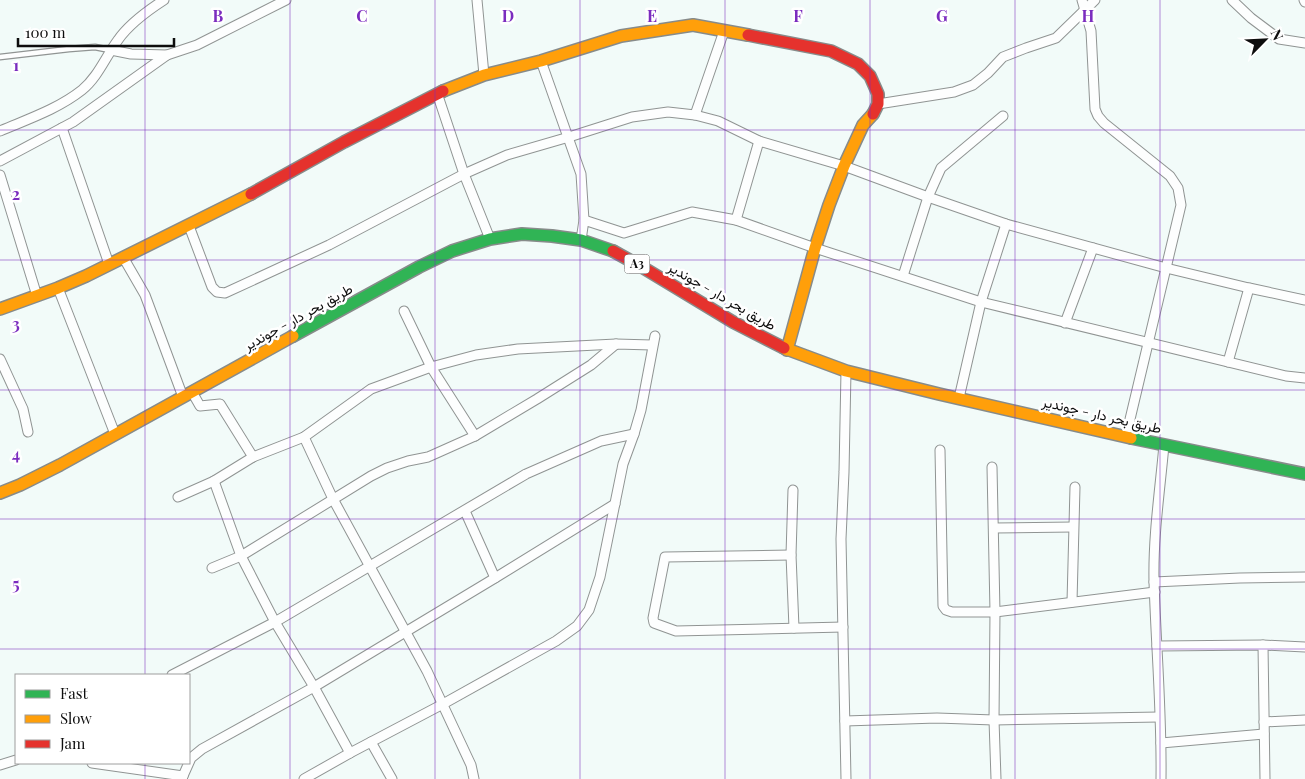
<svg xmlns="http://www.w3.org/2000/svg" width="1305" height="779" font-family="'Playfair Display',Vazirmatn,serif">
<style>
.lines{fill:none;stroke-linecap:round;stroke-linejoin:round}
.lane-casing{stroke:#909493;stroke-width:7}
.street-casing{stroke:#909493;stroke-width:11}
.fast-casing{stroke:#878b8a;stroke-width:14}
.slow-casing{stroke:#878b8a;stroke-width:14}
.jam-casing{stroke:#878b8a;stroke-width:14}
.lane{stroke:#fdfefe;stroke-width:4.5}
.street{stroke:#fdfefe;stroke-width:9}
.fast{stroke:#30b455;stroke-width:11}
.slow{stroke:#ff9f0a;stroke-width:11}
.jam{stroke:#e5322d;stroke-width:11}
.grid{fill:none;stroke:#7b2cbf;stroke-width:1;stroke-opacity:0.55}
.labels{text-anchor:middle;stroke-width:5;stroke-linejoin:round;paint-order:stroke}
.shield{fill:#fff;stroke:#565656;stroke-width:1}
.shield-label{font-size:12px;font-weight:bold;fill:#0d0d0d}
.street-label{font-size:14px;fill:#0d0d0d;stroke:#fff}
.grid-label{font-size:16px;text-anchor:middle;font-weight:bold;fill:#7b2cbf;stroke:#fff;stroke-width:5;stroke-linejoin:round;paint-order:stroke}
</style>
<rect width="100%" height="100%" fill="#f2fbf9"/>
<g class="lines">
<defs>
<path id="lane" d="M0,57L69,49L95,47L110,50"/>
<g id="street">
<path d="M477,0L484,75"/>
<path d="M1082,0L1091,31L1095,109L1098,116L1104,123L1170,176L1178,188L1181,205L1126,436"/>
<path d="M1232,0L1251,18L1279,39L1305,43"/>
<path d="M1304,0L1305,2"/>
<path d="M724,31L695,115L718,121L759,141L844,166L928,197L1006,224L1166,268L1249,288L1305,300"/>
<path d="M111,50L131,54L167,55L197,45L286,0"/>
<path d="M541,61L581,174L584,220"/>
<path d="M437,93L464,174L490,239"/>
<path d="M878,104L954,92L973,85L988,73L1003,57L1026,48L1056,38L1095,0"/>
<path d="M62,128L109,264"/>
<path d="M0,131C28,119 58,109 82,90C98,77 106,56 118,40C129,24 147,11 164,0"/>
<path d="M0,161L73,122L167,55"/>
<path d="M0,175L37,296"/>
<path d="M736,220L759,141"/>
<path d="M189,226L212,287L217,292L225,293L329,245L464,174L507,155L569,137L632,117L668,112L695,115"/>
<path d="M581,240L584,220L624,233L692,212L736,220L815,248L981,302L1286,376L1305,378"/>
<path d="M123,257L145,295L183,397"/>
<path d="M903,276L928,197L941,168L1003,116"/>
<path d="M58,288L115,434"/>
<path d="M404,311L431,367L475,436"/>
<path d="M1065,323L1093,248"/>
<path d="M0,359L23,409L28,432"/>
<path d="M1228,362L1249,288"/>
<path d="M192,392L200,406L220,404L253,457"/>
<path d="M959,398L981,302L1006,224"/>
<path d="M304,437L333,499L427,671L471,765L474,779"/>
<path d="M940,450L943,606L946,610L952,612H995L1155,592"/>
<path d="M992,467L995,612L994,720L996,779"/>
<path d="M214,481L241,556L275,622L314,687L350,753"/>
<path d="M793,490L791,555L794,628"/>
<path d="M178,497L214,481L253,457L304,437L371,389L431,367L476,355L518,349L616,344L652,345"/>
<path d="M465,511L495,578"/>
<path d="M994,528L1073,527"/>
<path d="M791,555L665,557L653,618L654,623L676,631L843,627"/>
<path d="M212,568L241,556L371,476L387,468L408,461L428,457L475,436L537,399L591,365L616,344"/>
<path d="M1154,582L1240,578L1305,577"/>
<path d="M1072,602L1075,487"/>
<path d="M1263,645L1265,779"/>
<path d="M1157,646L1263,645L1305,647"/>
<path d="M172,675L275,622L526,474L601,441L634,434"/>
<path d="M845,721L937,718L994,720L1159,717"/>
<path d="M1264,722L1305,720"/>
<path d="M371,742L392,779"/>
<path d="M1161,743L1264,734"/>
<path d="M92,763L183,776"/>
<path d="M0,765L16,760"/>
<path d="M182,779L183,776L191,758L202,749L314,687L495,578L615,504"/>
<path d="M304,779L350,753L443,704L556,641L577,626L589,610L600,577L623,464L634,434L641,410L655,336"/>
<path d="M846,779L841,539L844,472L846,371"/>
<path d="M1161,779C1162,713 1156,647 1154,581C1153,536 1160,490 1164,445"/>
</g>
<g id="fast">
<path d="M293,336L419,267L452,251L490,239L522,234L552,236L581,240L613,251"/>
<path d="M1131,438L1305,474"/>
</g>
<g id="slow">
<path d="M443,91L484,75L541,61L621,36L693,25L748,35"/>
<path d="M0,309L58,288L86,276L251,194"/>
<path d="M784,348L846,371L939,394L1131,438"/>
<path d="M787,350L815,248L829,205L844,166L863,125L873,114"/>
<path d="M0,493L20,485L60,465L293,336"/>
</g>
<g id="jam">
<path d="M748,35L831,51L858,64L870,76L878,94V104L873,114"/>
<path d="M251,194L344,142L443,91"/>
<path d="M613,251L642,267L733,322L784,348"/>
</g>
</defs>
<!-- lane casing -->
<use href="#lane" class="lane-casing"/>
<!-- street casing -->
<use href="#street" class="street-casing"/>
<!-- fast casing -->
<use href="#fast" class="fast-casing"/>
<!-- slow casing -->
<use href="#slow" class="slow-casing"/>
<!-- jam casing -->
<use href="#jam" class="jam-casing"/>
<!-- lane -->
<use href="#lane" class="lane"/>
<!-- street -->
<use href="#street" class="street"/>
<!-- fast -->
<use href="#fast" class="fast"/>
<!-- slow -->
<use href="#slow" class="slow"/>
<!-- jam -->
<use href="#jam" class="jam"/>
</g>
<!-- grid -->
<path class="grid" d="M145,0V675M290,0V779M435,0V779M580,0V779M725,0V779M870,0V779M1015,0V779M1160,0V779M0,130H1305M0,260H1305M0,390H1305M0,519H1305M0,649H1305M145,763V779"/>
<g class="labels">
<!-- shield labels -->
<rect class="shield" x="624.5" y="254.5" width="25" height="19" rx="4"/>
<g class="shield-label">
<text x="637" y="268">A3</text>
</g>
<!-- street labels -->
<g class="street-label">
<text transform="translate(722 296) rotate(30)" y="5">طريق بحر دار - جوندير</text>
<text transform="translate(298 317) rotate(-29)" y="5">طريق بحر دار - جوندير</text>
<text transform="translate(1102 415) rotate(13)" y="5">طريق بحر دار - جوندير</text>
</g>
</g>
<g class="grid-label">
<text x="218" y="22">B</text>
<text x="362" y="22">C</text>
<text x="508" y="22">D</text>
<text x="652" y="22">E</text>
<text x="798" y="22">F</text>
<text x="942" y="22">G</text>
<text x="1088" y="22">H</text>
<text x="16" y="71">1</text>
<text x="16" y="200">2</text>
<text x="16" y="330">3</text>
<text x="16" y="460">4</text>
<text x="16" y="590">5</text>
</g>
<!-- legend -->
<rect x="15" y="674" width="175" height="90" fill="#ffffff" stroke="#9e9e9e"/>
<rect x="25" y="690" width="25" height="8" fill="#30b455" stroke="#9e9e9e"/>
<text x="60" y="699" font-size="15" fill="#0d0d0d">Fast</text>
<rect x="25" y="715" width="25" height="8" fill="#ff9f0a" stroke="#9e9e9e"/>
<text x="60" y="724" font-size="15" fill="#0d0d0d">Slow</text>
<rect x="25" y="740" width="25" height="8" fill="#e5322d" stroke="#9e9e9e"/>
<text x="60" y="749" font-size="15" fill="#0d0d0d">Jam</text>
<!-- north arrow -->
<g transform="translate(1265 40) rotate(66)" stroke="#ffffff" stroke-width="4" paint-order="stroke">
<path d="M0-4L9 19L0 12L-9 19Z" fill="#0d0d0d"/>
<text y="-8" font-size="14" font-weight="bold" text-anchor="middle" fill="#0d0d0d">N</text>
</g>
<!-- scale -->
<path d="M18 38v8h156v-8" fill="none" stroke="#0d0d0d" stroke-width="2.5"/>
<text x="25" y="38" font-size="15" fill="#0d0d0d" stroke="#ffffff" stroke-width="4" paint-order="stroke">100 m</text>
</svg>
